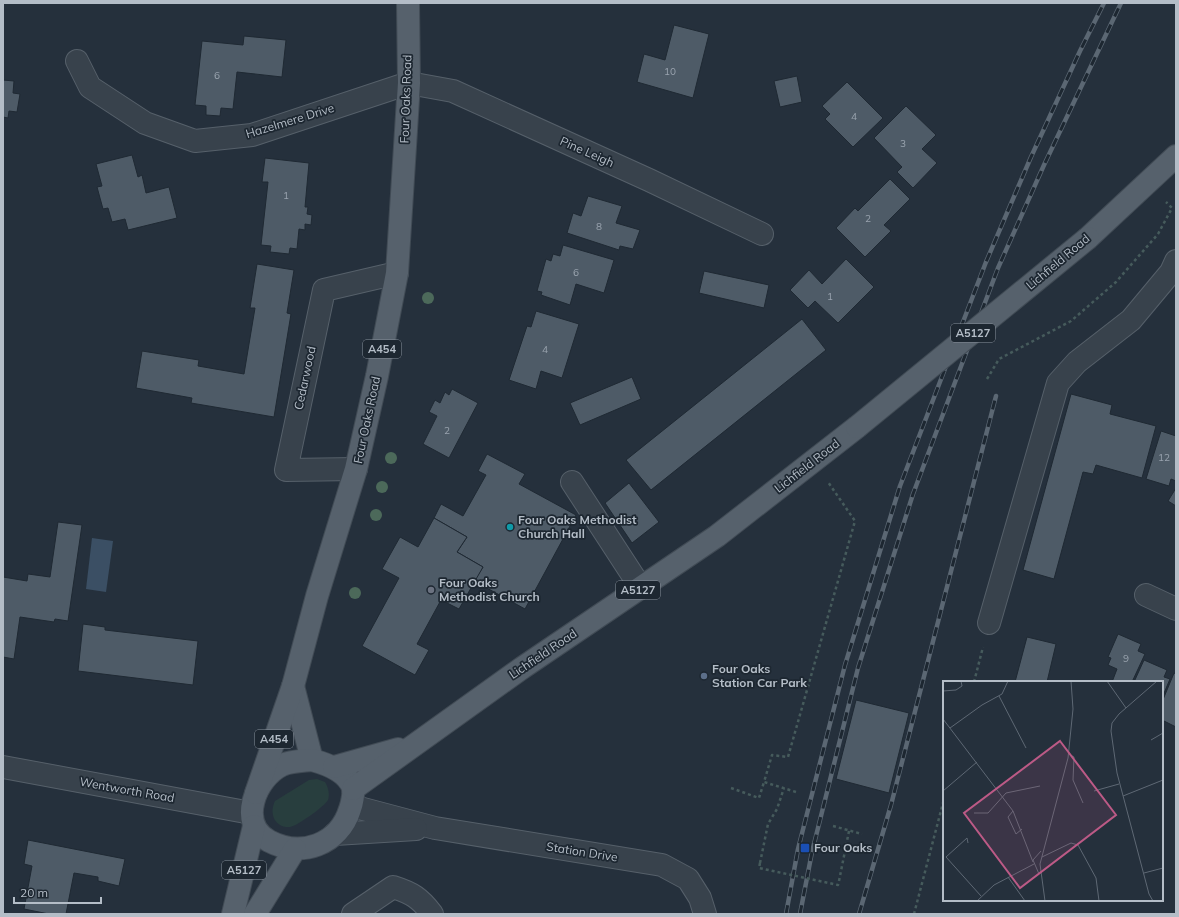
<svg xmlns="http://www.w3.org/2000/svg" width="1179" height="917" font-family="Mulish,sans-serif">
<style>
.green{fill:#283e3e}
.water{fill:#3b4f64}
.building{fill:#4e5b67;stroke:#1f2933}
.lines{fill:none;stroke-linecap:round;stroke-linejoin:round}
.minor-casing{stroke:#56606a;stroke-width:24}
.major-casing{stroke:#414b55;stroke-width:24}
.path{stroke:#465b5c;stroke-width:2.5;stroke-dasharray:3 3;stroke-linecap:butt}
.minor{stroke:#38424c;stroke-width:22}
.major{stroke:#56616c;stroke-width:22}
.rail-casing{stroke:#5b6773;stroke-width:4.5}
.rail{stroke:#1d2731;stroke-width:3;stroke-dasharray:9;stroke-linecap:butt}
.major-bridge-casing{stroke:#414b55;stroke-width:24;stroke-linecap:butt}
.path-bridge{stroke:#465b5c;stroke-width:2.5;stroke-dasharray:3 3;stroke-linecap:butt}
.major-bridge{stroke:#56616c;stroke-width:22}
.tree{fill:#4c695a}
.culture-dot{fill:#0f9aa8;stroke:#1d2731;stroke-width:1.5}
.worship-dot{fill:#6b7280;stroke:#1d2731;stroke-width:1.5}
.service-dot{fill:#5c6f8a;stroke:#1d2731;stroke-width:1.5}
.transit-dot{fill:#1a4fb4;stroke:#1d2731;stroke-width:1.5}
.labels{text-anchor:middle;stroke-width:3.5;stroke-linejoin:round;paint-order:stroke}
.number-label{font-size:10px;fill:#9aa4af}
.shield{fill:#1d2731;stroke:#87909a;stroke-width:1}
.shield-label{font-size:11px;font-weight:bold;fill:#b4bdc7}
.street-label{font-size:12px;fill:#b4bdc7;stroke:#1d2731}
.poi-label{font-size:12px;font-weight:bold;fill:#b4bdc7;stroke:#1d2731;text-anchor:start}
.inset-road{fill:none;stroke:#5e6874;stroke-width:1}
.view{fill:#bc5a86;fill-opacity:0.15;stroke:#bc5a86;stroke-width:2}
.inset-edge{fill:none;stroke:#b4bdc7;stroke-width:2}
</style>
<rect width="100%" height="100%" fill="#25303c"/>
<!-- green -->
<path class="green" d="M317,779L325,782C328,787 330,794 328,800C325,806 297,826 290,827C274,828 269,813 275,801L309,780Z"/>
<!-- water -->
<path class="water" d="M92,538L113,541L106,592L86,589Z"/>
<!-- building -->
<g class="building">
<path d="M674,25L709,34L693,98L637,82L644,54L665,60Z"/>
<path d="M244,36L286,40L282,77L237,72L233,109L221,108L220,116L206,115V106L195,105L202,41L243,45Z"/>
<path d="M797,76L802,102L780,107L774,81Z"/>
<path d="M3,80L14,81L13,93L20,94L17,112L9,111L8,118L3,117Z"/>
<path d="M847,82L883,118L853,147L825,119L830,114L822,106Z"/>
<path d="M906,106L936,135L922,149L937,163L913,188L897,172L902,167L874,138Z"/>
<path d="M132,155L138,177L142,175L146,193L169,187L177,218L128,230L125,219L112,222L108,208L103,209L97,187L102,186L96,164Z"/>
<path d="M265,158L309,163L305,207H308L307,214L312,215L311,225L305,224V230L299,229L297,249L290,248L289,254L270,252L271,246L261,245L268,182H262Z"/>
<path d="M890,179L910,199L884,225L891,231L865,257L836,228L855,208L858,211Z"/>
<path d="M588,196L622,206L616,223L640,230L633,249L620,246L619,250L567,233L573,213L581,216Z"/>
<path d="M563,245L614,260L604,293L576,284L570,305L541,295L542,292L537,291L546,259L551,261L553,254L560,256Z"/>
<path d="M846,259L874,287L838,323L815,301L808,308L790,290L809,270L822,284Z"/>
<path d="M257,264L294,270L287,313L291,314L274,417L191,403L192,398L136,388L142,351L199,360L198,366L244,374L255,308H250Z"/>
<path d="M704,271L769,285L764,308L699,293Z"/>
<path d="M536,311L579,324L562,378L541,371L536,389L509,380L527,326L531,327Z"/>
<path d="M802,319L826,350L651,490L626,460Z"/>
<path d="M632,377L641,399L580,425L570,403Z"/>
<path d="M452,389L478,403L449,458L423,444L437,416L429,412L435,400L440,403L445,392L449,395Z"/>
<path d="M1071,394L1112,405L1110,414L1156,426L1142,478L1096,465L1093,474L1083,472L1054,579L1023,570Z"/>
<path d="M1161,431L1176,436V481L1171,479L1169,486L1146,479Z"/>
<path d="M487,454L525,474L519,484L576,515L525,609L474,581L483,567L457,552L467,537L434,518L441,504L463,516L486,475L478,471Z"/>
<path d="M629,483L659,522L632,543L605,503Z"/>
<path d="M1176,488V506L1168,501Z"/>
<path d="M434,518L467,537L457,552L483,567L459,609L441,600L417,644L429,650L415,675L362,646L399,578L382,569L400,537L418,547Z"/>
<path d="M58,522L82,525L68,621L55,619L54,622L20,617L14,659L3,657V577L27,581L28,574L50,577Z"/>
<path d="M83,624L105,627V630L198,641L193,685L78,671Z"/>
<path d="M1118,634L1141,644L1138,651L1145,654L1132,682H1112L1117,669L1108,665L1111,658L1108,657Z"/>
<path d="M1027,637L1056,644L1047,682H1015Z"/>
<path d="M1144,660L1167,670L1164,677L1170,679L1162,698V682H1134Z"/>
<path d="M1174,673L1176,674V727L1162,720V702Z"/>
<path d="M856,700L909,713L889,793L836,779Z"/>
<path d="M28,840L125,859L119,886L98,881V877L74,873L66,914H49L24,909L32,866L24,864Z"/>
</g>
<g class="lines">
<defs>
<g id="minor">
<path d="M77,61L90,87L145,123L195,141L252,135L409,83L453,91L649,180L762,234"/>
<path d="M356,469L286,470L324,290L397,273"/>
<path d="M572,482L641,588"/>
<path d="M1146,595L1176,609"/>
<path d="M989,623L1058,383L1077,362L1131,320L1171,272L1176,261"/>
<path d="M3,767L251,813"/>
<path d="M352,806L435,828L662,865L688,879L700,898L705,914"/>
<path d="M335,834L416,829"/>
<path d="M353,914L393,887C412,893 420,898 432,914"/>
</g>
<g id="major">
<path d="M1088,238L1176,156"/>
<path d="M293,686L312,760"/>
<path d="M312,760C327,764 347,771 353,788C354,793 352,804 350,809C339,845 301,858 269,841C237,824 255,778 282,765C291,761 302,761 312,760Z"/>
<path d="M334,767L398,749"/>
<path d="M353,789L522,668L717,536L857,427"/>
<path d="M256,793L293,686L317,596L356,469L377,376L397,273L409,83L408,3"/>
<path d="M233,914L254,826"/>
<path d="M255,914L295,849"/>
</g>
</defs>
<!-- minor casing -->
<use href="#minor" class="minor-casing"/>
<!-- major casing -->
<use href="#major" class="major-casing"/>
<!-- path -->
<g class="path">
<path d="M987,379L999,359L1071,321L1116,282L1158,234L1172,208L1166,202"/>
<path d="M974,682L983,647"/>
<path d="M731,788L759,798L764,782"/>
<path d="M796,792L764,782L772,755L788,757L855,521L828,482"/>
<path d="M833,826L862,834"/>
<path d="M760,863L768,824L777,809L784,788"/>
<path d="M839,881L849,831"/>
<path d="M914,914L944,799"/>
</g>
<!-- minor -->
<use href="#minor" class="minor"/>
<!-- major -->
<use href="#major" class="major"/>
<defs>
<g id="rail">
<path d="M786,914L798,849L845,665L900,486L986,262L1031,157L1080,51L1104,3"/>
<path d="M800,914L812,852L858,668L913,494L998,268L1044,165L1121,3"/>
<path d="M859,914L891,805L996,396"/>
</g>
</defs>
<!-- rail casing -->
<use href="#rail" class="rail-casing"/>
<!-- rail -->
<use href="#rail" class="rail"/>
<defs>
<path id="major-bridge" d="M857,427L1088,238"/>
</defs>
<!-- major-bridge casing -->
<use href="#major-bridge" class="major-bridge-casing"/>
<!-- path-bridge -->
<path class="path-bridge" d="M760,863L759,868L838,885L839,881"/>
<!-- major-bridge -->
<use href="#major-bridge" class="major-bridge"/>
</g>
<!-- trees -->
<g class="tree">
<circle cx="428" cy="298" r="6"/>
<circle cx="391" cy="458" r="6"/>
<circle cx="382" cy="487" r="6"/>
<circle cx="376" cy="515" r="6"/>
<circle cx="355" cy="593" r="6"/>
</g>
<!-- markers -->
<circle class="culture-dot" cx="510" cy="527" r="4"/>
<circle class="worship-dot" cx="431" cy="590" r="4"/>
<circle class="service-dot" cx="704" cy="676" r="4"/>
<rect class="transit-dot" x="800" y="843" width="10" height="10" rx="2"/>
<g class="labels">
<!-- number labels -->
<g class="number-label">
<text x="670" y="75">10</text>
<text x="217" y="79">6</text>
<text x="854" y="120">4</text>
<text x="903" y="147">3</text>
<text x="286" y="199">1</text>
<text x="868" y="222">2</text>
<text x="599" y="230">8</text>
<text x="576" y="276">6</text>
<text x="830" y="300">1</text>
<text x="545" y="353">4</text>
<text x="447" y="434">2</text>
<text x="1164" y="461">12</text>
<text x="1126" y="662">9</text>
</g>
<!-- shield labels -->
<g class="shield">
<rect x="951" y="324" width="44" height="18" rx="3"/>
<rect x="363" y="340" width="38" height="18" rx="3"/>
<rect x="616" y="581" width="44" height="18" rx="3"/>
<rect x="255" y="730" width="38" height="18" rx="3"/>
<rect x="222" y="861" width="44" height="18" rx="3"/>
</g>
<g class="shield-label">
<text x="973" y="337">A5127</text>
<text x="382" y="353">A454</text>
<text x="638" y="594">A5127</text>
<text x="274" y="743">A454</text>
<text x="244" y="874">A5127</text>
</g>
<!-- street labels -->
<g class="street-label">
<text transform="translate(406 99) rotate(-88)" y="4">Four Oaks Road</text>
<text transform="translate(290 121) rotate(-17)" y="4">Hazelmere Drive</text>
<text transform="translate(587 152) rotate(24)" y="4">Pine Leigh</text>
<text transform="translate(1058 262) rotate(-40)" y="4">Lichfield Road</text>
<text transform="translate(305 378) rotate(-78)" y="4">Cedarwood</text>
<text transform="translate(367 420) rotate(-78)" y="4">Four Oaks Road</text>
<text transform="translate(807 466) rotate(-38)" y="4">Lichfield Road</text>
<text transform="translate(543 654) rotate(-34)" y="4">Lichfield Road</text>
<text transform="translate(127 790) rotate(10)" y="4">Wentworth Road</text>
<text transform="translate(582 852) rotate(9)" y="4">Station Drive</text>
</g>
<!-- poi labels -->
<g class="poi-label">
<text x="518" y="524">Four Oaks Methodist<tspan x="518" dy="14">Church Hall</tspan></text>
<text x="439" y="587">Four Oaks<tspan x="439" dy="14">Methodist Church</tspan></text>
<text x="712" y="673">Four Oaks<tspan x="712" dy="14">Station Car Park</tspan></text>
<text x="814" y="852">Four Oaks</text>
</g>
</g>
<!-- overview -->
<g transform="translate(943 681)">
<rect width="220" height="220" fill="#25303c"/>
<path class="inset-road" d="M164,0L183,27M0,10L13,9L19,5L18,0M56,15L83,67M0,38L70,130L90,181M7,47L39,24L59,13L65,0M208,59L220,52M126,73L131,76L130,99L140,122M0,110L34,81M151,110L176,103M180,115L220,99M70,130L65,136L73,153L79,148M31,132H45L63,112L97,105M25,162L24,157L3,176L38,215M99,176L128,162L135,164L153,197L156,220M201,192L220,187M96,193L90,179L98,170M65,196L82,220M34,220L51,204L91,183M102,220L97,183L125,77L130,28L128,0M210,220L206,213L174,92L168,50L169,42L176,33L214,0"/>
<path class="view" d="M117,60L173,134L77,207L21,132Z"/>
<rect width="220" height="220" class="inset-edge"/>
</g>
<!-- border -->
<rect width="1179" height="917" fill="none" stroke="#b4bdc7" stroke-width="8"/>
<!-- scale -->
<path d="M14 897v6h87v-6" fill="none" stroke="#b4bdc7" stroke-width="2"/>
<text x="20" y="897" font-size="12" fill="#b4bdc7" stroke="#1d2731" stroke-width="3" paint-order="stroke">20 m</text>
</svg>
